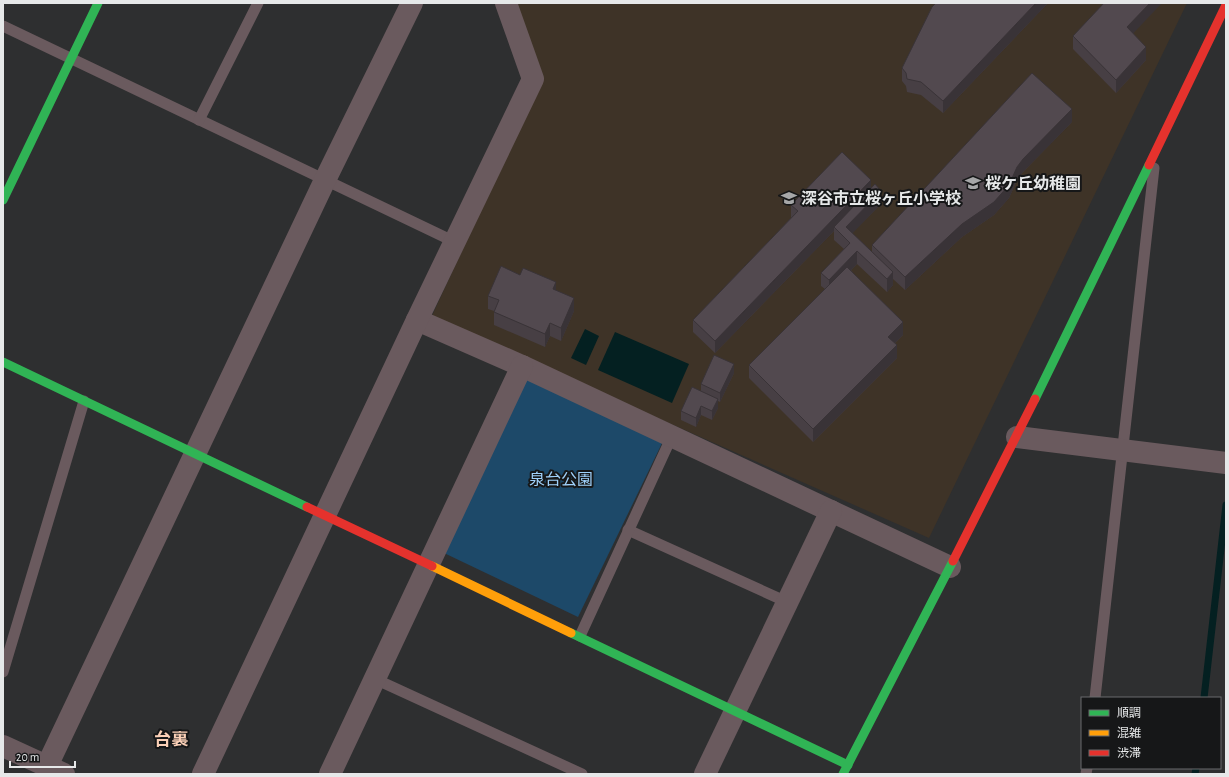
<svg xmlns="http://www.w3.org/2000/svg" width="1229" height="777" font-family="'Alegreya Sans','Noto Sans JP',sans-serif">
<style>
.education{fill:#3e3327}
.green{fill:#1d4969}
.water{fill:#042021}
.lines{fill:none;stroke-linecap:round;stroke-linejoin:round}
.stream{stroke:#042021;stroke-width:7}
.lane{stroke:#6a5a5e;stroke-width:11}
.street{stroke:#6a5a5e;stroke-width:22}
.fast{stroke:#30b455;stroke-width:9}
.slow{stroke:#ff9f0a;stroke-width:9}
.jam{stroke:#e5322d;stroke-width:9}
.wall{fill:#473f44}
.shaded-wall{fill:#393337}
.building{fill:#52494f;stroke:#393337}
.labels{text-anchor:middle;stroke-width:4;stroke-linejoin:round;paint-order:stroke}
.poi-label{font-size:16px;font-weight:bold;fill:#e6e8e9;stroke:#161718;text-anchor:start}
.park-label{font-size:16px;fill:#9fd0f9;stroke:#161718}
.neighbourhood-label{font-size:17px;font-weight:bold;fill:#fbd0b7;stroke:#161718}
</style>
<rect width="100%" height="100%" fill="#2e2f30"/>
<!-- education -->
<path class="education" d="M513,3H1187L929,538L431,318L541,79Z"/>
<!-- green -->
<path class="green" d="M525,377L665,437L578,617L444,553Z"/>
<!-- water -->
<g class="water">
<path d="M585,329L599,336L586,365L571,358Z"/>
<path d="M615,332L689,364L672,403L598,370Z"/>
</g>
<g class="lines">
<!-- stream -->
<g class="stream">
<path d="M1204,698L1226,505"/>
<path d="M1195,774L1196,768"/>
</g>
<!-- lane -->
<g class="lane">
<path d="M3,26L455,242"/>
<path d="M199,120L258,3"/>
<path d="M628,530L787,602"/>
<path d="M580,636L672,436"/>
<path d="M3,672L84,401"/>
<path d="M375,679L582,774"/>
<path d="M1095,698L1154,168"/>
<path d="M1086,774L1087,768"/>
</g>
<!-- street -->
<g class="street">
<path d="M417,320L522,366L950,567"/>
<path d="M1017,437L1226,463"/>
<path d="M3,746L64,774"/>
<path d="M47,766L325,180L412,3"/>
<path d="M203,774L417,320L533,79L506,3"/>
<path d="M330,774L522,366"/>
<path d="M705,774L831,511"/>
</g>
<!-- fast -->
<g class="fast">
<path d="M3,200L98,3"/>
<path d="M3,362L307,507"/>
<path d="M1035,399L1149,165"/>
<path d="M571,633L848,765"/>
<path d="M843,774L953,561"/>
</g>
<!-- slow -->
<path class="slow" d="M432,566L571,633"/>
<!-- jam -->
<g class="jam">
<path d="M1149,165L1226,5"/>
<path d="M307,507L432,566"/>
<path d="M953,561L1035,399"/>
</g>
</g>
<!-- wall -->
<g class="wall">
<path d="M1048,3L943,113L921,95L907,92L906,86L902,81V68Z"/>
<path d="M1133,33L1146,60L1116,93L1073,49V36Z"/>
<path d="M1072,122L1023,172L1017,180L1009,198L994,215L962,237L905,290L893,279V285L887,292L857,264L851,270L903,335L895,343L897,358L813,442L749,378V365L825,289L821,286V273L844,249L834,240V231L715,353L693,332V320L791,218V205L871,188L881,204L852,233L872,252V245Z"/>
<path d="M556,290L574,311L561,341L550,336L545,347L494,325V311L488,309V296Z"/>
<path d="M734,373L720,402L718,401V408L712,420L701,415L696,427L681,420V411L701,391V384Z"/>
</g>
<!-- shaded-wall -->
<g class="shaded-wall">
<path d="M1036,3H1048L943,113V101Z"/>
<path d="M1150,3H1162L1127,40V27Z"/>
<path d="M1146,47V60L1116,93V80Z"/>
<path d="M1072,109V122L1023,172L1017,180L1009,198L994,215L962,237L905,290V277L1017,167L1023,159Z"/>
<path d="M871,180V192L834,227V231L715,353V341Z"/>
<path d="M881,191V204L847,239L846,227Z"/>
<path d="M857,251V264L829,293V280Z"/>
<path d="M893,272V285L887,292V279Z"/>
<path d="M556,282V295L553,289Z"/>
<path d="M574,298V311L561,341V328Z"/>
<path d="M903,322V335L888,350V337Z"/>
<path d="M550,323V336L545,347V334Z"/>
<path d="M897,345V358L813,442V429Z"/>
<path d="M734,364V373L720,402V393Z"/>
<path d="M718,399V408L712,420V411Z"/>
<path d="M701,406V415L696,427V418Z"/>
</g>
<!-- building -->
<g class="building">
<path d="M936,3H1036L943,101L921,82L907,79L906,73L902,68L932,7Z"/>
<path d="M1104,3H1150L1127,27L1146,47L1116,80L1073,36Z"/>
<path d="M1032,73L1072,109L1023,159L1017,167L1009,185L994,202L962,224L905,277L872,245Z"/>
<path d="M842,152L871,180L715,341L693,320L798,211L791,205Z"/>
<path d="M875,184L881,191L846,227L893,272L887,279L857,251L829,280L821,273L850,243L834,227Z"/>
<path d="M501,266L520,275L523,268L556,282L553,289L574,298L561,328L550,323L545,334L494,312L499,300L488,296Z"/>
<path d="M847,267L903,322L888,337L897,345L813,429L749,365Z"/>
<path d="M714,355L734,364L720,393L701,384Z"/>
<path d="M692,387L718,399L712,411L701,406L696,418L681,411Z"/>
</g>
<!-- icons -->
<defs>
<symbol id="school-bare" viewBox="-9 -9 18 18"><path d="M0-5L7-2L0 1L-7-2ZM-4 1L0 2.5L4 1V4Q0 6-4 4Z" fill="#a6a7a8" stroke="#161718" stroke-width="2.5" paint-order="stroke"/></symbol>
</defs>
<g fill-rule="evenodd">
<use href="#school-bare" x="962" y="172" width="22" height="22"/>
<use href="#school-bare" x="778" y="187" width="22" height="22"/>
</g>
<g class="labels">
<!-- poi labels -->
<g class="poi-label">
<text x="985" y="189">桜ケ丘幼稚園</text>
<text x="801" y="204">深谷市立桜ヶ丘小学校</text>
</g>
<!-- park labels -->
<g class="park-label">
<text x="561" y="485">泉台公園</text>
</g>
<!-- neighbourhood labels -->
<g class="neighbourhood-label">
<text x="171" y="745">台裏</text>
</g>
</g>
<!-- border -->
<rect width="1229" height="777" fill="none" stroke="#e6e8e9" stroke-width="8"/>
<!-- legend -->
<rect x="1081" y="697" width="140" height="72" fill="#161718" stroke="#696b6c"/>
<rect x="1089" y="710" width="20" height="6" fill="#30b455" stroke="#696b6c"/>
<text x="1117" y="717" font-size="12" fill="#e6e8e9">順調</text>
<rect x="1089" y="730" width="20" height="6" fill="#ff9f0a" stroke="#696b6c"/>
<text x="1117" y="737" font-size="12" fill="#e6e8e9">混雑</text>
<rect x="1089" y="750" width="20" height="6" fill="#e5322d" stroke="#696b6c"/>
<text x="1117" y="757" font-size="12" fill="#e6e8e9">渋滞</text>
<!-- scale -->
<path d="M10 761v6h65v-6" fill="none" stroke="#e6e8e9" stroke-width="2"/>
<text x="16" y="761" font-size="12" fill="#e6e8e9" stroke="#161718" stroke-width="3" paint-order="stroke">20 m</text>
</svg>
